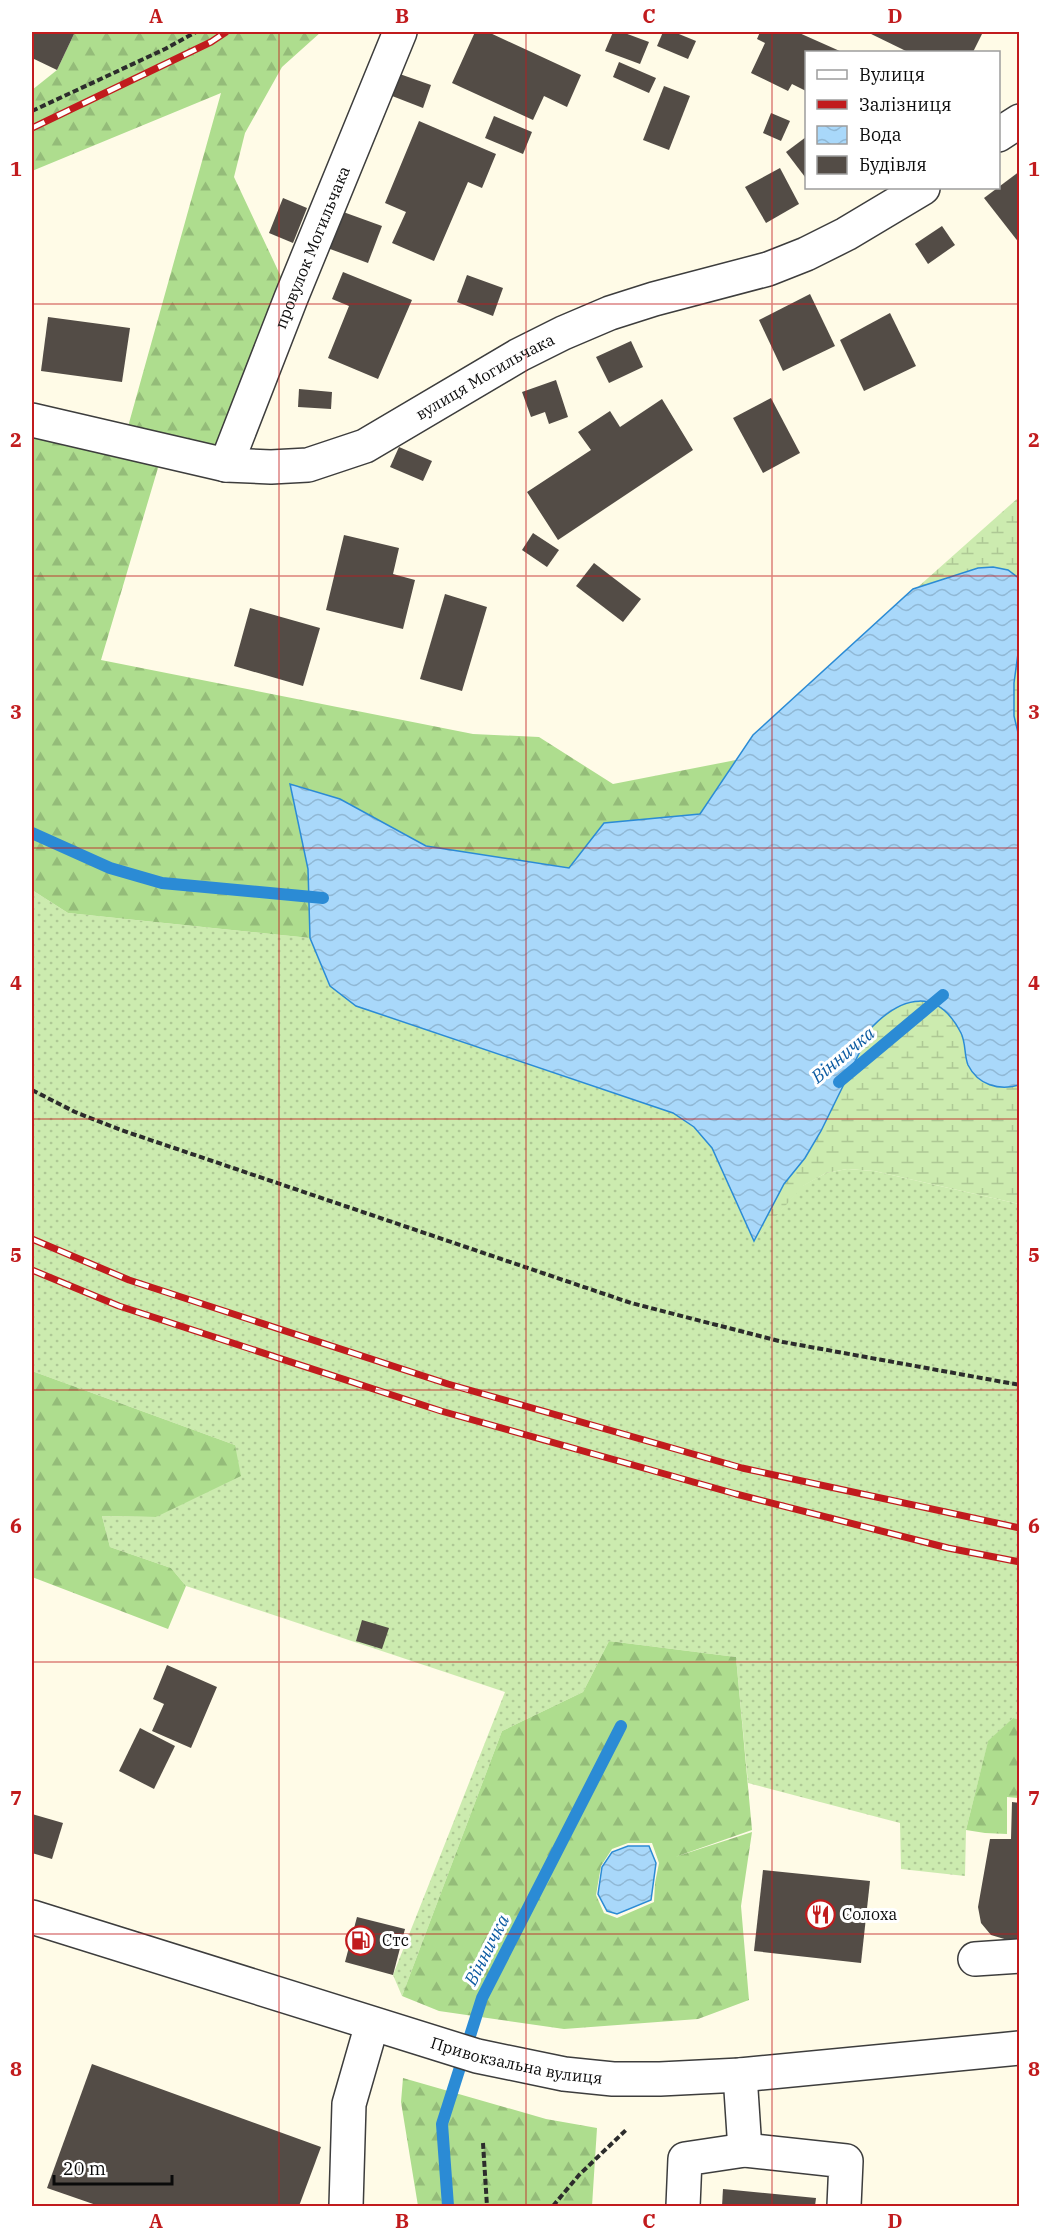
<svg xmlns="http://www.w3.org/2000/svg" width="1051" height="2238" font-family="'IBM Plex Serif',serif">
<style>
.grass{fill:url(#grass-dots)}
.forest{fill:url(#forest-firs);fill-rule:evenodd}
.wetland{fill:url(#wetland-marsh)}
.water{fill:url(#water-waves);stroke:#2b8bd5;stroke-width:1.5}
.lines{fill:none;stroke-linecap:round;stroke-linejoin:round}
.stream{stroke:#2b8bd5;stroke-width:12}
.building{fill:#534c46}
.minor-casing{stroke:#3d3d3d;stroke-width:36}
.path{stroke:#2c2c2c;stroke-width:4;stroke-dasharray:6 3;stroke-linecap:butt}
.minor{stroke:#fff;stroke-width:33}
.rail-casing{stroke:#c11b1d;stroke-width:7}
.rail{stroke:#fff;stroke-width:4.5;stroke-dasharray:14;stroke-linecap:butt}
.grid{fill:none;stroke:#c11b1d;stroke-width:1.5;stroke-opacity:0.55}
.labels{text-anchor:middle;stroke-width:6;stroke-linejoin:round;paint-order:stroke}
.street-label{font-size:16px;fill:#0a0a0a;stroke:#fff}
.poi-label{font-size:16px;fill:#0a0a0a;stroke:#fff;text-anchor:start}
.water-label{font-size:18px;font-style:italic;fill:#0e5ca2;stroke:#fff}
.neatline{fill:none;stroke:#c11b1d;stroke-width:2}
.grid-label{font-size:20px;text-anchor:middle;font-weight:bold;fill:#c11b1d}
</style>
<defs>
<pattern id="grass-dots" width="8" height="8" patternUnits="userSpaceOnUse" patternTransform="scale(1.5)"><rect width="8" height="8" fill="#ccebaf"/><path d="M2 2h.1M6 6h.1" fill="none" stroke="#aec895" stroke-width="1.8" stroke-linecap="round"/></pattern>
<pattern id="forest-firs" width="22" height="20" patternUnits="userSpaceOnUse" patternTransform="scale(1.5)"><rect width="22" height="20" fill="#aedd8e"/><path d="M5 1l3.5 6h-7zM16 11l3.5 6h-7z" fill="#94bc79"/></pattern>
<pattern id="wetland-marsh" width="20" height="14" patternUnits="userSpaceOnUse" patternTransform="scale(1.5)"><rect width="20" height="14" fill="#ccebaf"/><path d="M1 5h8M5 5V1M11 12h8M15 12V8" fill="none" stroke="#aec895"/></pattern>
<pattern id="water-waves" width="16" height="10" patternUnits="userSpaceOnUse" patternTransform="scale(1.5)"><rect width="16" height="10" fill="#a9d8fa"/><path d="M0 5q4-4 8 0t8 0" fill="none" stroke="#90b8d5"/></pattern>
</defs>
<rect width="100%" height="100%" fill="#fffbe7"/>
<!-- grass -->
<path class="grass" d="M32,890L68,913L310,938L330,986L356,1006L673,1112L694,1127L712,1148L754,1241L802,1186L826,1173L847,1169L874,1171L1019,1204V1719L1013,1718L988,1742L966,1830L965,1876L901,1869L900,1823L748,1783L736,1657L609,1641L583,1692L502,1731L402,1996L393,1975L505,1692L186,1586L171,1568L110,1547L102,1516L156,1517L235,1445L32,1371Z"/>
<!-- forest -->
<g class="forest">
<path d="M75,32H321L282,67L245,133L234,177L291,298L226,465L163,451L101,660L473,734L539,737L613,784L736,760L700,814L604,823L569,868L426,846L340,799L290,785L308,869L310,938L68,913L32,890V420L124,441L221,93L32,171V90L57,70Z"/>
<path d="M32,1371L235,1445L241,1476L156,1517L102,1516L110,1547L171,1568L186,1586L168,1629L32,1577Z"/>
<path d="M609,1641L736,1657L752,1830L675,1857L752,1832L741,1906L749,2000L698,2019L564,2029L439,2011L402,1996L502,1731L583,1692ZM628,1843H652L659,1863L655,1883L654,1902L617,1918L604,1913L596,1895L601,1866L612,1849Z"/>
<path d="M1013,1718L1019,1719V1798L1007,1797V1834L985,1833L966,1830L988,1741Z"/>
<path d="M403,2078L546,2119L597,2128L592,2206H418L401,2102Z"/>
</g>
<!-- wetland -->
<path class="wetland" d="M1019,497V1204L874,1171L847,1169L826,1173L803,1186L754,1241L712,1148L855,643Z"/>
<!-- water -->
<g class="water">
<path d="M993,567L1008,570L1020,579L1019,646L1014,683V716L1020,741L1019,1085C999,1091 978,1085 968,1065C964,1055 966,1043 961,1033C938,988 903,995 872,1027L821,1131L805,1158L784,1184L754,1241L712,1148L694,1127L673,1113L356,1006L330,986L310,938L308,869L290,784L340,799L426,846L569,868L604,823L700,814L753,735L913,589L978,568Z"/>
<path d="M628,1846H649L656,1863L651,1900L617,1914L607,1911L598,1894L602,1867L612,1852Z"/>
</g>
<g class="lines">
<!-- stream -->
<g class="stream">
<path d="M32,833L110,868L162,883L323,898"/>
<path d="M839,1082L943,995"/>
<path d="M448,2206L442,2124L482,1998L621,1726"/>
</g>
</g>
<!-- building -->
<g class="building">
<path d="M34,32H75L57,70L32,58V37Z"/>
<path d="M475,32H488L581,75L567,107L544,96L533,120L452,83Z"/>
<path d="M613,32H622L649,42L640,64L605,51Z"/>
<path d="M663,32H674L696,41L688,59L657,46Z"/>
<path d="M760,32H797L842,52H806V91L792,84L788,91L751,73L765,43L757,39Z"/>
<path d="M867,32H983L973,52H908Z"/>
<path d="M619,62L656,78L649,93L613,77Z"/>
<path d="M394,72L431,85L423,108L387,94Z"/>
<path d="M664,86L690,96L669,150L643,140Z"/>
<path d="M771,113L790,121L781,141L763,133Z"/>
<path d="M494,116L532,132L523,154L485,138Z"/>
<path d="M419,121L496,154L482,188L468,182L434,261L392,243L406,212L385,203Z"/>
<path d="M806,137V176L805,177L786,152Z"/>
<path d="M780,168L799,204L766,223L745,187Z"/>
<path d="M1020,171V244L984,198Z"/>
<path d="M283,198L307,208L293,243L269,233Z"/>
<path d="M335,209L382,226L368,263L322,246Z"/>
<path d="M942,226L955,245L928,264L915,244Z"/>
<path d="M343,272L412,300L378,379L328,358L349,306L332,299Z"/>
<path d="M467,275L503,288L493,316L457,302Z"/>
<path d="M810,294L835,346L783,371L759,320Z"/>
<path d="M890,313L916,366L864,391L840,340Z"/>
<path d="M48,317L130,328L122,382L41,371Z"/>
<path d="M631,341L643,367L609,383L596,357Z"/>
<path d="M556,380L568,417L549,424L545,412L531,417L522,392Z"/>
<path d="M299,389L332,392L331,409L298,407Z"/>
<path d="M771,398L800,453L763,473L733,418Z"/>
<path d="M662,399L693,450L558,540L527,492L591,450L578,432L610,411L620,427Z"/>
<path d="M399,447L432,461L423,481L390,467Z"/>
<path d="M533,533L559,550L547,567L522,550Z"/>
<path d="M344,535L399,548L393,574L415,580L403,629L326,610Z"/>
<path d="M594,563L641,599L623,622L576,586Z"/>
<path d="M445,594L487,607L462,691L420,679Z"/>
<path d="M250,608L320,628L303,686L234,666Z"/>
<path d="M362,1620L389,1628L382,1649L356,1641Z"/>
<path d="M167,1665L217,1687L191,1748L152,1731L164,1704L153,1699Z"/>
<path d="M140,1728L175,1746L154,1789L119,1771Z"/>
<path d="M1012,1802L1020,1803V1939L1011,1941L991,1935L981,1923L978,1907L990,1839H1011Z"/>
<path d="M32,1814L63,1823L52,1859L32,1853Z"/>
<path d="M763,1870L870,1881L861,1963L754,1951Z"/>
<path d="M357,1917L405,1929L393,1975L345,1962Z"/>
<path d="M92,2064L321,2147L299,2206H99L47,2188Z"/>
<path d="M723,2189L816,2198L815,2206H722Z"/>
</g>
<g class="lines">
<defs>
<g id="minor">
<path d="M998,135L1020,121"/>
<path id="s1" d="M32,420L226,465L271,467L308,465L365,446L519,355L563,333L610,313L654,299L768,269L806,254L846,234L923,188"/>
<path id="s2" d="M226,465L291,298L400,32"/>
<path id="s3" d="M32,1917L477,2056L564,2074L613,2079H660L740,2075L1020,2048"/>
<path d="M975,1959L1020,1956"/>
<path d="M740,2075L745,2150"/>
<path d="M346,2206L349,2104L372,2024"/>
<path d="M683,2206L685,2159L745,2150L846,2161L844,2206"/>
</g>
</defs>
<!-- minor casing -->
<use href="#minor" class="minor-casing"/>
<!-- path -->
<g class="path">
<path d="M32,111L165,49L196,32"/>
<path d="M32,1090L75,1112L121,1130L631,1303L783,1342L1020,1385"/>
<path d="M483,2143L487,2206"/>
<path d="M553,2206L579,2175L627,2129"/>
</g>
<!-- minor -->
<use href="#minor" class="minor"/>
<defs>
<g id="rail">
<path d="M32,128L211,42L226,32"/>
<path d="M32,1239L129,1280L448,1384L742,1468L1020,1528"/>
<path d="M32,1270L119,1306L441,1411L736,1494L948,1548L1020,1562"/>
</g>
</defs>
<!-- rail casing -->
<use href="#rail" class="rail-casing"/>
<!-- rail -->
<use href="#rail" class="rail"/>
</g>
<!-- grid -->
<path class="grid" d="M279,32V2206M526,32V2206M772,32V2206M32,304H1020M32,576H1020M32,848H1020M32,1119H1020M32,1390H1020M32,1662H1020M32,1934H1020"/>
<!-- icons -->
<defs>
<symbol id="restaurant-ring" viewBox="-11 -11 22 22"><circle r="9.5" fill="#fff" stroke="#c11b1d" stroke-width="1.5"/><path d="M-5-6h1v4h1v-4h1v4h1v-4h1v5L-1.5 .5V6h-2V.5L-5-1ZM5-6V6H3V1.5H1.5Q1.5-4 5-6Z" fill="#c11b1d"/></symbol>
<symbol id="fuel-ring" viewBox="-11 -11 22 22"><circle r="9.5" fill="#fff" stroke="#c11b1d" stroke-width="1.5"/><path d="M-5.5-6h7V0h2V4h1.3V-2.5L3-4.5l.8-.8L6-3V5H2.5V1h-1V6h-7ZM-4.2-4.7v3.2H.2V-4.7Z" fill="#c11b1d"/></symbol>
</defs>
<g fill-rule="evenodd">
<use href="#restaurant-ring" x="804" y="1898" width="33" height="33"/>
<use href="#fuel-ring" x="344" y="1924" width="33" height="33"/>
</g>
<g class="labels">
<!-- street labels -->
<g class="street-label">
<text dy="6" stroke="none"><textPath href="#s2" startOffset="234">провулок Могильчака</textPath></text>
<text dy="6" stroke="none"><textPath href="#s1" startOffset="480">вулиця Могильчака</textPath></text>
<text dy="6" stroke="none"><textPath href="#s3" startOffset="506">Привокзальна вулиця</textPath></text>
</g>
<!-- poi labels -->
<g class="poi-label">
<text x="842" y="1920">Солоха</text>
<text x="382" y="1946">Стс</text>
</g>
<!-- water labels -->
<g class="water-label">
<text transform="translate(843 1055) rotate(-40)" y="6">Вінничка</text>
<text transform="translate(487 1950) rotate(-63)" y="6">Вінничка</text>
</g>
</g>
<!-- border -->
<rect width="1051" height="2238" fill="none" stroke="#ffffff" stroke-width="66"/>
<!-- legend -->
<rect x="805" y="51" width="195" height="138" fill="#ffffff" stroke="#9d9d9d" stroke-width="1.5"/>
<rect x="817" y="70" width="30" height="9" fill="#ffffff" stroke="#9d9d9d" stroke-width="1.5"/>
<text x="859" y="81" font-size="18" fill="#0a0a0a">Вулиця</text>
<rect x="817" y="100" width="30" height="9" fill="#c11b1d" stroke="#9d9d9d" stroke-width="1.5"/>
<text x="859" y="111" font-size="18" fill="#0a0a0a">Залізниця</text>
<rect x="817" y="126" width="30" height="18" fill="url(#water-waves)" stroke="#9d9d9d" stroke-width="1.5"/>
<text x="859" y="141" font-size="18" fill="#0a0a0a">Вода</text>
<rect x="817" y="156" width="30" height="18" fill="#534c46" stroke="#9d9d9d" stroke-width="1.5"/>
<text x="859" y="171" font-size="18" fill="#0a0a0a">Будівля</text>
<!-- scale -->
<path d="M54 2175v9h118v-9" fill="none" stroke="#0a0a0a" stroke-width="3"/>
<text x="63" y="2175" font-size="18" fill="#0a0a0a" stroke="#ffffff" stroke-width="4.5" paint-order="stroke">20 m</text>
<rect x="33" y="33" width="985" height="2172" class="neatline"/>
<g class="grid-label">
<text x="156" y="23">A</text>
<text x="402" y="23">B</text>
<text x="649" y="23">C</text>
<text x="895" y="23">D</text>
<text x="16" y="176">1</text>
<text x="1034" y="176">1</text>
<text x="16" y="447">2</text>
<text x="1034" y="447">2</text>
<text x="16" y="719">3</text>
<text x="1034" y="719">3</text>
<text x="16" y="990">4</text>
<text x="1034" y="990">4</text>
<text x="16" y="1262">5</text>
<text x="1034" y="1262">5</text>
<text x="16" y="1533">6</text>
<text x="1034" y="1533">6</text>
<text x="16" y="1805">7</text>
<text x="1034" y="1805">7</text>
<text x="16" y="2076">8</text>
<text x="1034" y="2076">8</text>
<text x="156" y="2228">A</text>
<text x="402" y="2228">B</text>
<text x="649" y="2228">C</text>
<text x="895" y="2228">D</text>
</g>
</svg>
